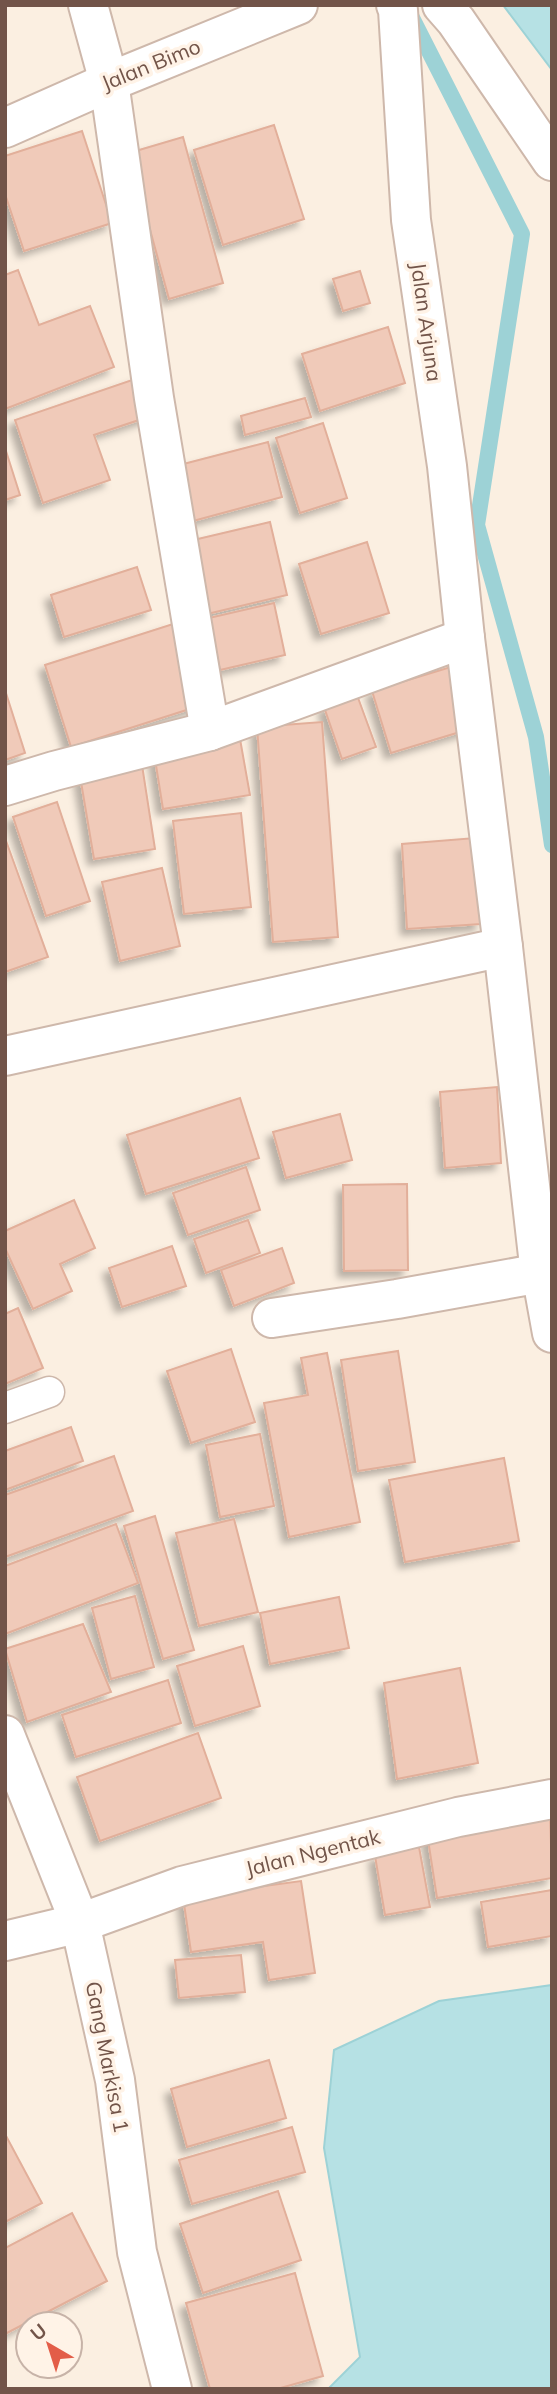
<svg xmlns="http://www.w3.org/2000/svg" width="557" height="2394" font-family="Mulish,sans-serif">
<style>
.water{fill:#b6e1e4;stroke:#9dd2d6;stroke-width:2}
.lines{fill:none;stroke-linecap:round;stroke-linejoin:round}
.stream{stroke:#9dd2d6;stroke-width:16}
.building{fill:#f0cab9;stroke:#e2af9a;stroke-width:2;filter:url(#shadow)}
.service-casing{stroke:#ceb8ab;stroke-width:33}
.minor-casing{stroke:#ceb8ab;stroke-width:42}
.service{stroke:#fff;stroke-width:30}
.minor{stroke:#fff;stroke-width:38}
.labels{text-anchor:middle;stroke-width:7;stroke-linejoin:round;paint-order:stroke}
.street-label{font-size:21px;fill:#725449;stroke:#fff3e7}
</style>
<defs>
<filter id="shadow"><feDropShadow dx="-6" dy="6" stdDeviation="3.5" flood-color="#0004"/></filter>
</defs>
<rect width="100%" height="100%" fill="#fbefe1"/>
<!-- water -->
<g class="water">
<path d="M503,5H552V70Z"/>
<path d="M552,1985V2389H328L360,2357L324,2148L334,2050L439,2001Z"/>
</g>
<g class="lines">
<!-- stream -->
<path class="stream" d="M410,14L522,234L477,525L536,737L552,845"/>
</g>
<!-- building -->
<g class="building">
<path d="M274,125L304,219L223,245L194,150Z"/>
<path d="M82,131L112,223L24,251L5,194V156Z"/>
<path d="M183,137L223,283L169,299L129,153Z"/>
<path d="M18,270L39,325L90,306L114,367L5,409V275Z"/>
<path d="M360,271L370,303L343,311L333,279Z"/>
<path d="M388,327L405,383L320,411L302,354Z"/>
<path d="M138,378L151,416L94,435L110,480L43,503L15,420Z"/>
<path d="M305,398L311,417L245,435L241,416Z"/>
<path d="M323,423L347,498L300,513L276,438Z"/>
<path d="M268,442L282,497L182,524L168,468Z"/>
<path d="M6,451L20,495L5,500V452Z"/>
<path d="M270,522L287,595L203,615L185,542Z"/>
<path d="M367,542L389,613L321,634L299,564Z"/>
<path d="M137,567L151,610L64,637L51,595Z"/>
<path d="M274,603L285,655L220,670L209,618Z"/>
<path d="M173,624L199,706L71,747L45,665Z"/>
<path d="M454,666L473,728L391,753L372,691Z"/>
<path d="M5,690L25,753L5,760Z"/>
<path d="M357,695L376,747L342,759L324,707Z"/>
<path d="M322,722L338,937L273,942L257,727Z"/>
<path d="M240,739L250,795L163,809L154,753Z"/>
<path d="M142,765L155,849L94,859L80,776Z"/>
<path d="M57,802L90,901L46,916L13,817Z"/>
<path d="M241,813L251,907L184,914L173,821Z"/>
<path d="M5,838L48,957L5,972Z"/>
<path d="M475,838L481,924L407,929L402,844Z"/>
<path d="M162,868L180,946L120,961L102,882Z"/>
<path d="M497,1087L501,1163L445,1168L440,1092Z"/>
<path d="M240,1098L259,1158L146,1194L127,1135Z"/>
<path d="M340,1114L352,1160L286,1178L273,1132Z"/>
<path d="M246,1167L260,1210L188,1235L173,1193Z"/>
<path d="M407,1184L408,1270L344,1271L343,1185Z"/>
<path d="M74,1200L95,1248L60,1264L72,1291L33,1309L5,1248V1231Z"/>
<path d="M248,1220L260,1253L206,1273L194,1239Z"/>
<path d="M172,1246L186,1286L122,1307L109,1268Z"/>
<path d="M282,1248L294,1283L234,1306L221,1270Z"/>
<path d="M18,1308L43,1368L5,1384V1314Z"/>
<path d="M231,1349L255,1422L191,1443L167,1371Z"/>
<path d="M398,1351L415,1462L358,1471L341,1360Z"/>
<path d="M327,1353L360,1522L289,1537L264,1403L308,1395L301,1358Z"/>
<path d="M71,1427L83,1461L5,1490V1451Z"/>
<path d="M260,1434L274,1506L220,1517L206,1445Z"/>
<path d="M114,1456L133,1511L5,1557V1495Z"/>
<path d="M504,1458L519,1541L405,1562L389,1480Z"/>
<path d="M155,1516L194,1650L163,1659L124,1526Z"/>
<path d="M234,1519L258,1612L199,1626L176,1533Z"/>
<path d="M116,1524L138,1583L5,1634V1566Z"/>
<path d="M135,1596L154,1667L111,1679L92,1608Z"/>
<path d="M339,1597L349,1648L270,1664L260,1613Z"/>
<path d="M83,1624L111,1692L27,1722L5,1649Z"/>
<path d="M243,1646L260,1706L195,1726L177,1666Z"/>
<path d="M460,1668L478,1763L397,1779L384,1683Z"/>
<path d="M168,1680L181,1723L76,1757L62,1715Z"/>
<path d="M198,1733L221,1798L100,1841L77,1777Z"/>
<path d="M550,1811L552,1878L437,1898L427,1833Z"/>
<path d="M419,1847L430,1907L385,1915L375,1856Z"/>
<path d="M301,1881L315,1973L269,1980L263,1942L191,1952L183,1897Z"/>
<path d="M552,1890V1936L488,1947L481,1902Z"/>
<path d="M241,1955L245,1992L179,1998L175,1960Z"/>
<path d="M269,2060L286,2118L187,2147L171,2089Z"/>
<path d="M292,2127L305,2172L192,2204L179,2160Z"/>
<path d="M5,2134L42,2203L5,2222Z"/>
<path d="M278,2191L301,2260L203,2293L180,2224Z"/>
<path d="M72,2213L107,2281L5,2334V2248Z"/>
<path d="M295,2273L323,2376L277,2389H210L186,2303Z"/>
</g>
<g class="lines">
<defs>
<path id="service" d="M5,1408L49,1392"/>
<g id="minor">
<path d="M88,5L109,82L154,398L210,731"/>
<path d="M442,5L456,21L552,161"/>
<path d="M5,128L109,82L298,5"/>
<path d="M5,786L54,771L210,731L465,638"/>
<path d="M503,947L538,1256L552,1333"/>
<path d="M5,1056L503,947L465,638L447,466L411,220L398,10L396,5"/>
<path d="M272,1318L397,1299L541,1273"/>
<path d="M5,1735L80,1923L115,2080L137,2252L172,2389"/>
<path d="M5,1941L80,1923L182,1886L458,1817L552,1799"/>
</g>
</defs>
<!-- service casing -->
<use href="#service" class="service-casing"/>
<!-- minor casing -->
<use href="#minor" class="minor-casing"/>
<!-- service -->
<use href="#service" class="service"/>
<!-- minor -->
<use href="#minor" class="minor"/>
</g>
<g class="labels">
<!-- street labels -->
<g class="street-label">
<text transform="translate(151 65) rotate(-22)" y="7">Jalan Bimo</text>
<text transform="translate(426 322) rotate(82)" y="7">Jalan Arjuna</text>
<text transform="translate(313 1853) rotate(-14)" y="7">Jalan Ngentak</text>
<text transform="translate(107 2057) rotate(79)" y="7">Gang Markisa 1</text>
</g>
</g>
<!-- border -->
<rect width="557" height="2394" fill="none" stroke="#725449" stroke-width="14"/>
<!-- north arrow -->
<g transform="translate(49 2345) rotate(321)"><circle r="33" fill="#fff3e7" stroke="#c7b3a8" stroke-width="2"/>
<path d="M0-5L12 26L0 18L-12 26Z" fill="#e35d48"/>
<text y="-10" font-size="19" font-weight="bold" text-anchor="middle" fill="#725449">U</text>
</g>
</svg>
